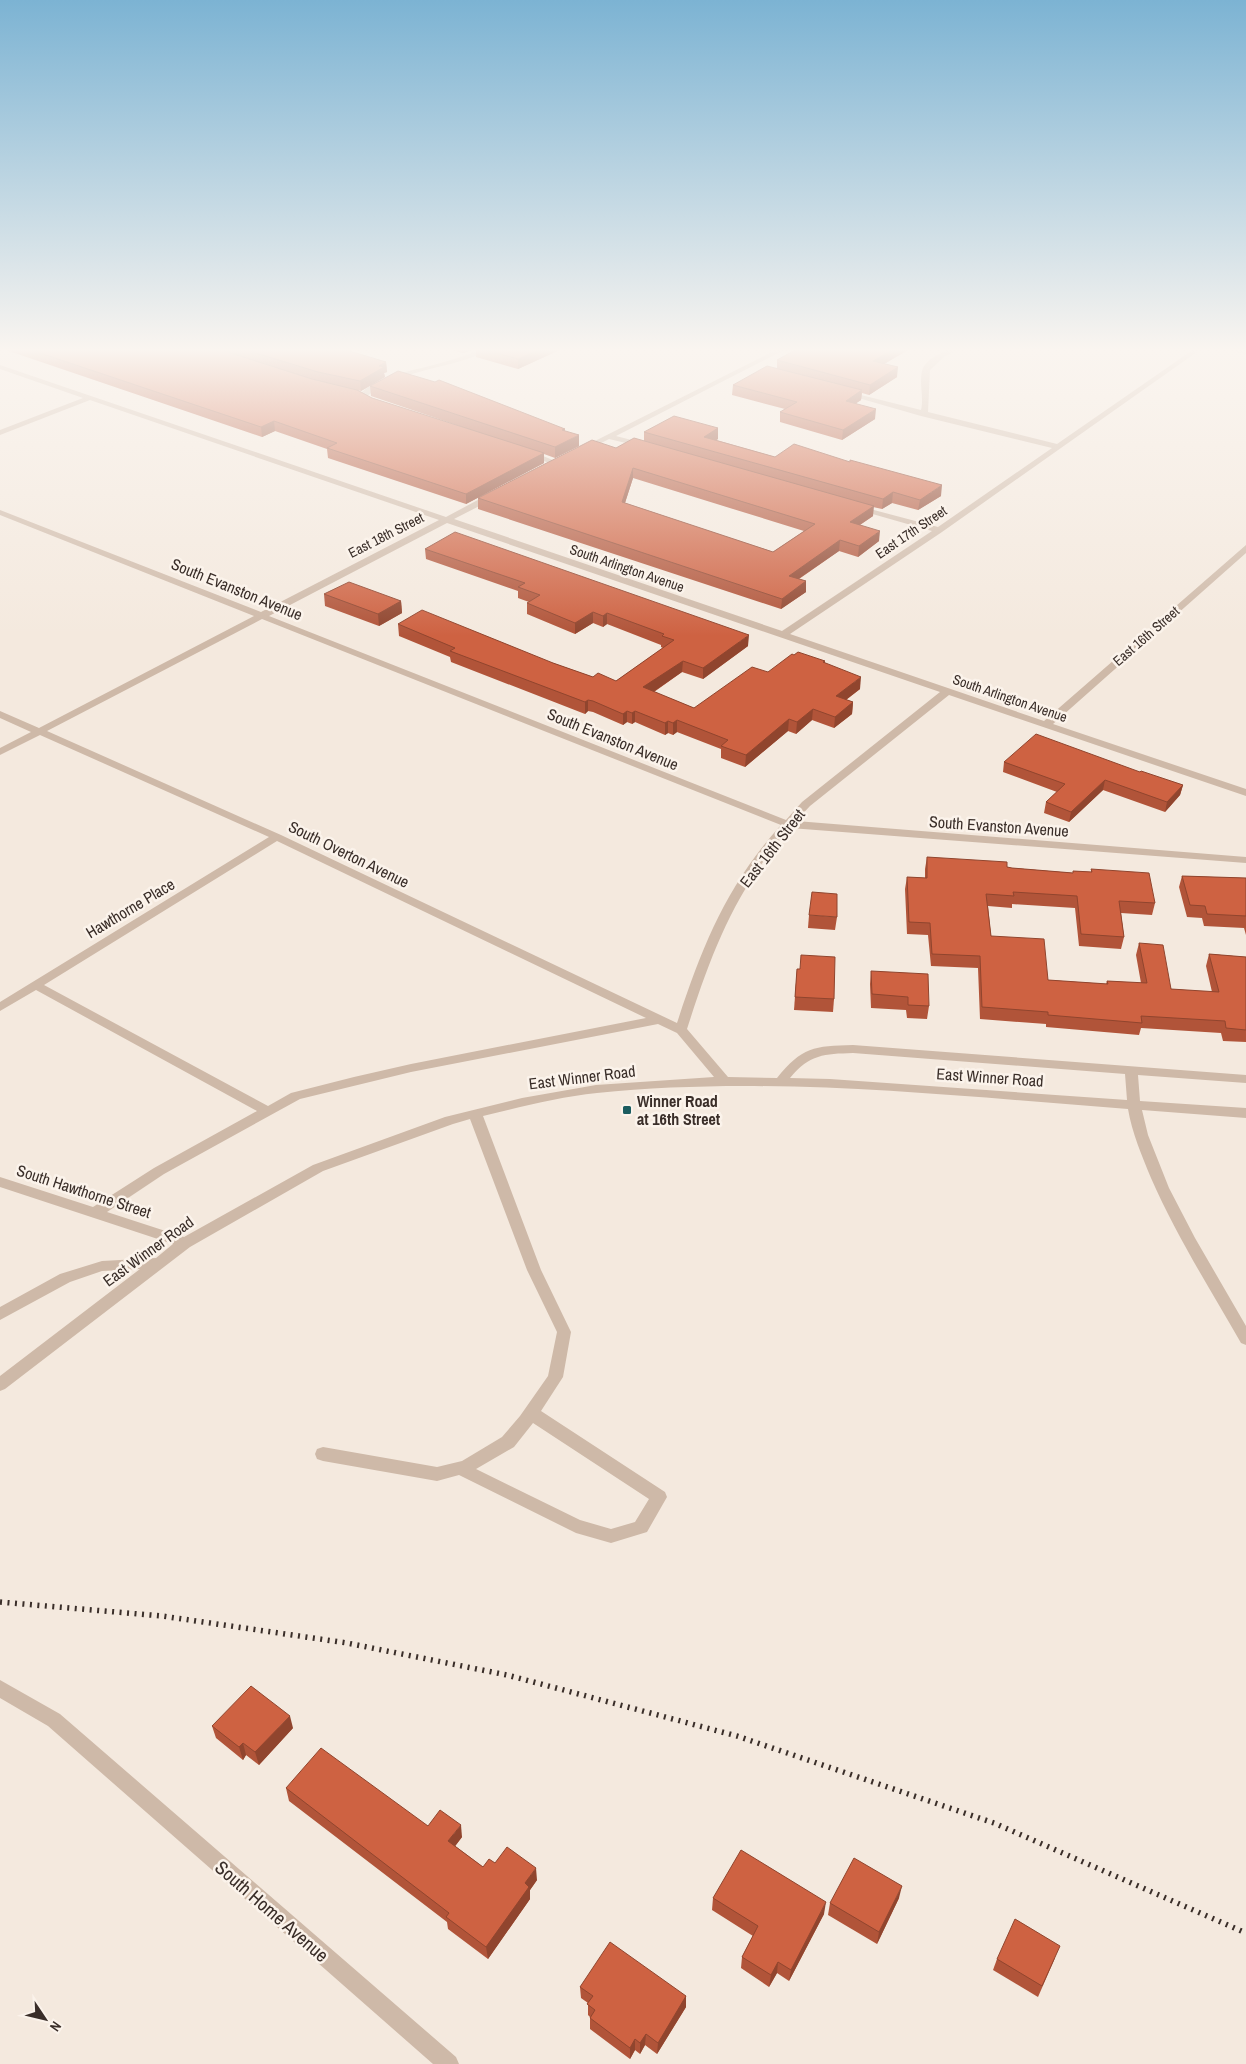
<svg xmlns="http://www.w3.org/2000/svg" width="1246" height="2064" font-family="'Archivo Narrow',sans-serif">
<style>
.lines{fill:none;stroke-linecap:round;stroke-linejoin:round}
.minor{fill:#ceb9a8;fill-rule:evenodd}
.rail{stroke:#3a2e29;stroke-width:5.5;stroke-dasharray:2 5.5;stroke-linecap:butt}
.wall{fill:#b15439;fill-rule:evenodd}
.shaded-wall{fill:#90452e}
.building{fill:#ce6242;stroke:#90452e;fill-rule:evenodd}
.poi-dot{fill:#1b5c5f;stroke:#fbf3eb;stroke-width:2}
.labels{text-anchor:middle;stroke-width:5;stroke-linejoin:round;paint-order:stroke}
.far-street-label{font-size:14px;fill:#3a2e29;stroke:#fbf3eb}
.street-label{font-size:16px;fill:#3a2e29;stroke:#fbf3eb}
.poi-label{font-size:16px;font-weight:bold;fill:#3a2e29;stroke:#fbf3eb;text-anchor:start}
.near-street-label{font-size:19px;fill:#3a2e29;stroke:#fbf3eb}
</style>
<rect width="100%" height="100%" fill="#f4e9de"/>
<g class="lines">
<!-- minor -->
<g class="minor">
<path d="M488,347H497C491,352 481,354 473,357C437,370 394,372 365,398L358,396C379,373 416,371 444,362C459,358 474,352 488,347Z"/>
<path d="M782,347H790L616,436L647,444V448L609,439L586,451L579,449Z"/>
<path d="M957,347H966L945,356L930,370L928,412L1057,444L1197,347H1204L942,532L790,634L1044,721L1246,545V553L1053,724L1246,789V796L949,695L810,806L796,821L1246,857V863L790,828C735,890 712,951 687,1029L728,1077L777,1078C802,1047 814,1046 853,1045L1246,1075V1083L1138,1075L1140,1101L1246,1108V1118L1142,1110L1148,1135L1169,1188L1195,1238L1246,1326V1345L1241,1343C1210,1289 1176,1235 1151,1178C1142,1156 1132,1133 1128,1109C952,1096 774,1075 597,1093C559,1097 520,1107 483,1116L541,1270L571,1332L563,1377L541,1411L665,1492L667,1497L647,1532L611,1543L576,1533L459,1475L437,1481L323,1461L317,1459L315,1454L317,1449L323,1447L437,1467L462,1461L502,1437L520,1416L548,1376L557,1332L527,1270L470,1119L453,1124L323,1171L190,1247L5,1389L0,1391V1376L140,1269L102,1271L70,1282L0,1320V1307L60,1274L102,1261L156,1258L173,1244L0,1187V1177L93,1207L154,1168L257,1111L36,990L0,1011V1002L269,837L40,735L0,755V748L31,732L0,718V711L39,728L254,616L0,515V510L261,612L439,520L90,400L0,435V430L83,398L0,369V365L446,517L489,494H495V498L454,519L782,631L932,531L855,509V505L938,527L1052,448L921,416L841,393L845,391L921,410C924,398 919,383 922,371C926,357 946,351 957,347ZM447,523L940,692L802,802L786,820L269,616ZM262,619L781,825C726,886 702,947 677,1023L281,835L47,731ZM277,841L646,1018L411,1064L354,1077L291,1093L268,1106L44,985ZM658,1024L677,1033L714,1077L596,1085L522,1098L445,1117L313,1165L184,1237L107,1212L164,1174L300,1099L411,1072ZM853,1053L1125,1074L1127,1100L830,1079L790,1078C810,1054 824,1054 853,1053ZM533,1423L649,1499L635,1522L611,1529L580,1520L476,1469L514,1447Z"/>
<path d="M1218,347L1246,350V354L1219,348Z"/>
<path d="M525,451H531L560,463L556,465L525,455Z"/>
<path d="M0,1680L60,1714L456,2057L459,2064H433L48,1726L0,1698Z"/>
</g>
<!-- rail -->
<path class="rail" d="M0,1602L162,1616L347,1643L507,1675L737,1736L994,1823L1246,1933"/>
</g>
<!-- wall -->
<g class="wall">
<path d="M0,347H336L386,362L387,372L384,373L385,377L361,391L358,390L372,398L486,435L371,396L370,386L565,429V431L579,446L555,458L544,454V463L466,504L328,458L327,449L275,431L262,437L0,348Z"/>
<path d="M441,347H566L518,369L476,357V349L463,353Z"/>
<path d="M801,347H913L884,364L897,377L869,395L862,393L861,400L856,403L875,419L842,440L780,422V412L785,409L732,395L733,385L777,368V360Z"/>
<path d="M718,428V439L716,440L775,457L941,496L918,510L892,503L882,509L873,507V516L860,525L879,541L858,557L839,551L799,579L806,581V592L781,609L478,509V498L616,448L644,441V432ZM633,478L804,531L773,552L625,503Z"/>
<path d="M425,549L748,646L703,679L682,672L654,692L694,708L768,672L825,661V663L860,689L846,700L853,702L852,714L834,728L812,720L796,734L788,731L745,767L721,758V749L677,732L673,735L668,733L665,735L635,722L632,724L627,722L623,725L593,712L588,711L585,714L451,662L450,657L399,636L398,624L553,663L593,677L616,681L663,648L661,647V645L607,624L603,627L593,623L575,634L527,614V603L529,602L518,598V591L426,559Z"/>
<path d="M324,594L401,601L402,613L379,626L325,606Z"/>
<path d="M1004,762L1140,772L1183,785L1180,795L1165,812L1103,790L1069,822L1044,813L1046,802L1057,792L1003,772Z"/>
<path d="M927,857L1007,867L1012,868L1073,873V871L1091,872V869L1155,903L1152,915L1121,913L1124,937L1121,949L1079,946L1075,908L1012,904V908L988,906L991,936L1048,980L1106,984L1107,981L1141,983L1136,955L1139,943L1171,989L1212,992L1206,966L1209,954L1246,957V1042L1223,1041L1221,1033L1141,1028L1139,1035L1046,1027V1024L980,1019L978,968L931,966L928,935L907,934L905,889L907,877L925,878V869Z"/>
<path d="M1182,876L1246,878V935L1244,928L1204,926L1202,918L1187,917L1179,887Z"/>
<path d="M809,915L837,917L835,930L808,928Z"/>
<path d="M797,969L834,999L833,1012L794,1010Z"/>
<path d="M871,971L929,1006L927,1019L907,1018L906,1010L871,1008L870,984Z"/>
<path d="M212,1726L293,1728L259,1765L246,1755L243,1760L216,1738Z"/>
<path d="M286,1788L428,1826L462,1837L455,1846L483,1867L495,1863L537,1880L530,1890V1899L488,1959L448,1929L447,1922L289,1801Z"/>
<path d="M713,1898L824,1914L789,1981L777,1973L769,1987L741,1968L742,1957L753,1936L712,1910Z"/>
<path d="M899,1898L877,1944L828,1915L830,1903Z"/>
<path d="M1055,1958L1038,1997L993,1970L997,1959Z"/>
<path d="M580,1987L686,1996V2007L657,2054L645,2045L640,2054L635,2050L630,2059L590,2029V2017L588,2015V2003L581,1998Z"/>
</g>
<!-- shaded-wall -->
<g class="shaded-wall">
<path d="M463,347H484H476V349L463,353Z"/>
<path d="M544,347H566L518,369V359Z"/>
<path d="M897,347H913L872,371L873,361Z"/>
<path d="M386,362L387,372L384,373L385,377L361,391L360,381L379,366Z"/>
<path d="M898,367L897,377L869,395L870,385Z"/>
<path d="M862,390L861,400L845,411L846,401Z"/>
<path d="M876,409L875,419L842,440L843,430Z"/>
<path d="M274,421L275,431L262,437L261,427Z"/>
<path d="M718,428V439L704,447V437Z"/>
<path d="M579,435V446L555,458V447Z"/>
<path d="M544,453V463L466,504V494Z"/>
<path d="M633,468V478L622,512V502Z"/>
<path d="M942,485L941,496L918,510L920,500Z"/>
<path d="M893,492L892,503L882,509L883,499Z"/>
<path d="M874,506L873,516L849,532L850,522Z"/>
<path d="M880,531L879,541L858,557L859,546Z"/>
<path d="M840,540L839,551L788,586L789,576Z"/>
<path d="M806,581V592L781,609L782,599Z"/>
<path d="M401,601L402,613L379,626L378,614Z"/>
<path d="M593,612V623L575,634V623Z"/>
<path d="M607,613V624L603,627V616Z"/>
<path d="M749,635L748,646L703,679V668Z"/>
<path d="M683,661L682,672L643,699V687Z"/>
<path d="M861,677L860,689L835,708L836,696Z"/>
<path d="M588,700V711L585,714V702Z"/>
<path d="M853,702L852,714L834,728L835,717Z"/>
<path d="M813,709L812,720L796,734L797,722Z"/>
<path d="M627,711V722L623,725V714Z"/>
<path d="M635,711V722L632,724V713Z"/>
<path d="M789,719L788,731L745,767L746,755Z"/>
<path d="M677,720V732L673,735V723Z"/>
<path d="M668,721V733L665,735V723Z"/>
<path d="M1105,780L1103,790L1069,822L1071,812Z"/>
<path d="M1183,785L1180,795L1165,812L1167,802Z"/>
<path d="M290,1716L293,1728L259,1765L255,1752Z"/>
<path d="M243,1743L246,1755L243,1760L239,1747Z"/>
<path d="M461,1825L462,1837L450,1853L448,1841Z"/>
<path d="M536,1868L537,1880L530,1890V1899L488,1959L486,1947L525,1883Z"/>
<path d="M902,1886L899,1898L877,1944L879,1932Z"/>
<path d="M826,1902L824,1914L789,1981L791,1970Z"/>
<path d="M778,1962L777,1973L769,1987L771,1975Z"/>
<path d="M686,1996V2007L657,2054L658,2043Z"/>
<path d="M646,2034L645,2045L640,2054V2043Z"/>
<path d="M635,2039V2050L630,2059V2048Z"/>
</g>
<!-- building -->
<g class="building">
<path d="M22,347H212L312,379L357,390L372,398L544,453L466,494L327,448L337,443L274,421L261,427Z"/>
<path d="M236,347H336L386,362L379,366L384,367L360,381L318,372Z"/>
<path d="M476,347H544L518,359Z"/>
<path d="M801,347H897L873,361L898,367L870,385L777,360Z"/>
<path d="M767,366L862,390L846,401L876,409L843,430L780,412L797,402L733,385Z"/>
<path d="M398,371L435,382L439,380L565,429L562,430L579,435L555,447L370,386Z"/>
<path d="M674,416L718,428L704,437L775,457L794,444L850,462V460L942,485L920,500L893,492L883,499L644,432Z"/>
<path d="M634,438L874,506L850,522L880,531L859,546L840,540L789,576L806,581L782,599L478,498L592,440L616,448ZM633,468L815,524L773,552L622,502Z"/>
<path d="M455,532L749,635L703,668L683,661L643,687L694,708L752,667L768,672L792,654L794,655L798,652L825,661L823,662L861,677L836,696L853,702L835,717L813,709L797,722L789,719L746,755L721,746L728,740L677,720L673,723L668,721L665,723L635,711L632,713L627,711L623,714L593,701L588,700L585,702L450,651L455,648L398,624L422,610L553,663L593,677L598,673L616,681L674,640L662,636L664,634L607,613L603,616L593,612L575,623L527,603L540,595L518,587L525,583L425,549Z"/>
<path d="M349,582L401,601L378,614L324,594Z"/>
<path d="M1036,734L1140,772L1141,771L1183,785L1167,802L1105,780L1071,812L1046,802L1065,784L1004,762Z"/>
<path d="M927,857L1007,862V867L1012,868L1073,873V871L1092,872L1091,869L1149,873L1155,903L1119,901L1124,937L1081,934L1077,896L1013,892L1014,896L986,894L991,936L1044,939L1048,980L1108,984L1107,981L1147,983L1139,943L1163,945L1171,989L1219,992L1209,954L1246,957V1030L1226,1028L1225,1021L1141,1016L1142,1023L1048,1015V1012L982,1007L980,956L932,954L930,923L909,922L907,877L927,878Z"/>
<path d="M1182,876L1246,878V916L1207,914L1205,906L1190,905Z"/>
<path d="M812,892L837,894V917L809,915Z"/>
<path d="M801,955L835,957L834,999L795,997L797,969H800Z"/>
<path d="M871,971L928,974L929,1006L908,1005V997L872,994Z"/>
<path d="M251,1686L290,1716L255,1752L243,1743L239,1747L212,1726Z"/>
<path d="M321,1748L428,1826L440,1810L461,1825L448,1841L483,1867L489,1859L495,1863L507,1847L536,1868L525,1883L529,1887L486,1947L446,1917L449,1913L286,1788Z"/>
<path d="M741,1850L826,1902L791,1970L778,1962L771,1975L742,1957L758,1926L713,1898Z"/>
<path d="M854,1858L902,1886L879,1932L830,1903Z"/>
<path d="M1015,1919L1060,1946L1042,1986L997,1959Z"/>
<path d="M610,1942L686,1996L658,2043L646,2034L640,2043L635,2039L630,2048L590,2018L595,2010L587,2004L593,1996L580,1987Z"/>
</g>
<!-- sky -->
<linearGradient id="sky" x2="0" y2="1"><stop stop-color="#7cb3d3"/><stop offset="0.55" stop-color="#faf5f0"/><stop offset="1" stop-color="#faf5f0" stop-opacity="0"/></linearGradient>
<rect width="1246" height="636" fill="url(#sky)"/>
<!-- markers -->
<rect class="poi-dot" x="622" y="1105" width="10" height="10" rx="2.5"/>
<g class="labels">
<!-- far-street labels -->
<g class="far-street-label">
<text transform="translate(911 532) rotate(-34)" y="5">East 17th Street</text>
<text transform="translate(386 535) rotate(-27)" y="5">East 18th Street</text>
<text transform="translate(627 568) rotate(19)" y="5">South Arlington Avenue</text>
<text transform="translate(1146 636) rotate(-41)" y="5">East 16th Street</text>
<text transform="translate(1010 698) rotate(19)" y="5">South Arlington Avenue</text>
</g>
<!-- street labels -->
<g class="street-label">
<text transform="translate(237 589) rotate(22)" y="6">South Evanston Avenue</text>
<text transform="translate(613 739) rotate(22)" y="6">South Evanston Avenue</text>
<text transform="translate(999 826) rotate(4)" y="6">South Evanston Avenue</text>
<text transform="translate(772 848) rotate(-52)" y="6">East 16th Street</text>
<text transform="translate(349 854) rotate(26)" y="6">South Overton Avenue</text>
<text transform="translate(130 908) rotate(-31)" y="6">Hawthorne Place</text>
<text transform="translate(582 1077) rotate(-7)" y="6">East Winner Road</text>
<text transform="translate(990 1077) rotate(4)" y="6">East Winner Road</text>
<text transform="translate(84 1191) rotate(18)" y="6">South Hawthorne Street</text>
<text transform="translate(148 1251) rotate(-36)" y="6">East Winner Road</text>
</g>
<!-- poi labels -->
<g class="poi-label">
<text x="637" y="1107">Winner Road<tspan x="637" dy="18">at 16th Street</tspan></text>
</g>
<!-- near-street labels -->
<g class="near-street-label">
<text transform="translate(272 1911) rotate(41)" y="7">South Home Avenue</text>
</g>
</g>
<!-- north arrow -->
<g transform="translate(45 2019) rotate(125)" stroke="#fbf3eb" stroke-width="4" paint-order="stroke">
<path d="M0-4L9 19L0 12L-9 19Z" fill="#3a2e29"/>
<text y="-8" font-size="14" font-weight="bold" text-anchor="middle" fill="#3a2e29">N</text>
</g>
</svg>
